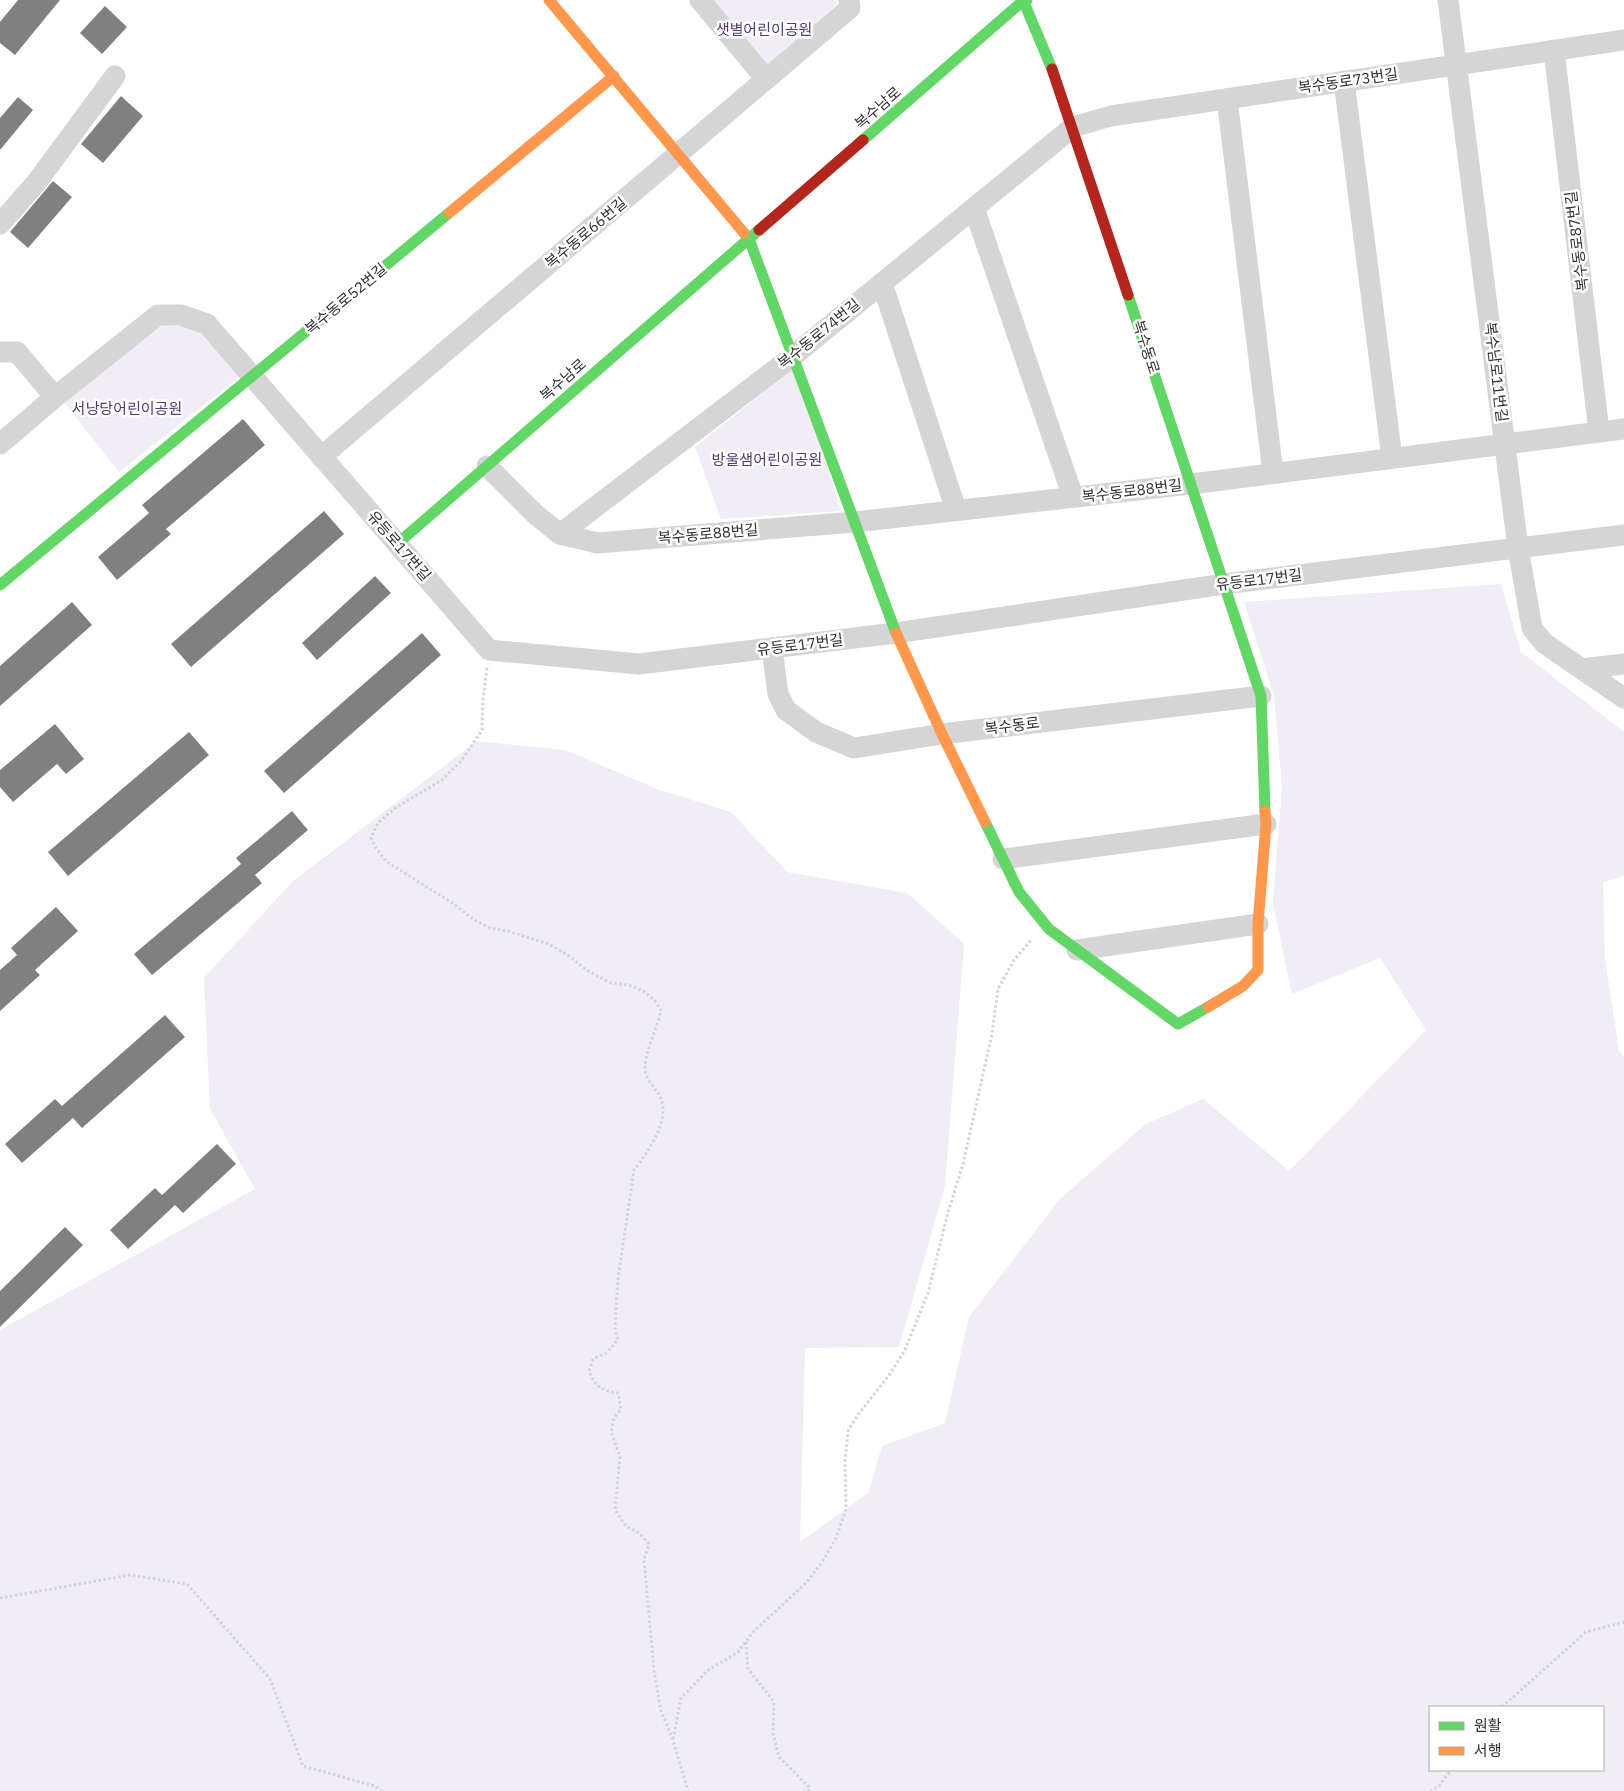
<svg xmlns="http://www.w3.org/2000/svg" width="1624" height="1791" font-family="'IBM Plex Sans','Noto Sans KR',sans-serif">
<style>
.green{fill:#f0edf6;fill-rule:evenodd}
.building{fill:#808080}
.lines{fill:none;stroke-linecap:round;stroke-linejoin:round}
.path{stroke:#d4d4d4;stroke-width:3;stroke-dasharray:2.5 2.5;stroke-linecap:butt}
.street{stroke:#d5d5d5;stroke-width:21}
.fast{stroke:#63d668;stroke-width:11}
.slow{stroke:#ff974d;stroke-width:11}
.jam{stroke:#b3261e;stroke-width:11}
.labels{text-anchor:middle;stroke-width:5;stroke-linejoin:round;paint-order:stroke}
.park-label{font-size:15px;fill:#513b70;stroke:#fff}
.street-label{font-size:15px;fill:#313131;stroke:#fff}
</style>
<rect width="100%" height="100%" fill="#fff"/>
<!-- green -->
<g class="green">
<path d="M700,0H837L835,6L760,71Z"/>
<path d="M165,324L203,329L244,373L119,472L63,401Z"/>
<path d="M796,366L841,511L721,519L695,447Z"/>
<path d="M1501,584L1521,652L1624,732V876L1603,882L1605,959L1619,1051L1624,1057V1791H0V1330L255,1189L210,1109L204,978L293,881L477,741L565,750L660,790L731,812L787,872L907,893L964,944L945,1186L899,1347L805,1348L800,1542L868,1493L882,1446L945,1423L969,1317L1060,1199L1146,1124L1203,1099L1289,1171L1426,1030L1380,958L1292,994L1273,904L1282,787L1274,696L1244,602ZM1430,1707H1603V1770H1430Z"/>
</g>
<!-- building -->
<g class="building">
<path d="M18,0H60L15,55L0,43V22Z"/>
<path d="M105,6L127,27L102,54L80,33Z"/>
<path d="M121,96L143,116L103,163L81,144Z"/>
<path d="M18,97L33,110L0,150V118Z"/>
<path d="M53,181L72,197L28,248L10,232Z"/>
<path d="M243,419L265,445L166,529L171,534L117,580L98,557L149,513L142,505Z"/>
<path d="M324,511L344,534L191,667L171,644Z"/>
<path d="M375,576L391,593L317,660L302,643Z"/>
<path d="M72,602L92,625L0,706V666Z"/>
<path d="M422,633L441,655L284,793L264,771Z"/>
<path d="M55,724L84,759L66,774L57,764L13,802L0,787V770Z"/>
<path d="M189,732L209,755L68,876L48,852Z"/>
<path d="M292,811L308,830L255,875L262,883L152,975L134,954L241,864L236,858Z"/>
<path d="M56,907L78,931L35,970L40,975L0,1011V970L17,955L11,948Z"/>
<path d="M165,1015L185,1037L82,1128L73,1118L22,1163L5,1144L55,1099L62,1106Z"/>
<path d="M217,1144L236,1164L183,1213L175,1205L128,1249L110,1230L155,1188L162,1195Z"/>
<path d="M65,1227L83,1245L0,1327V1291Z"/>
</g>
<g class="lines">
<!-- path -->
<g class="path">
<path d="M487,668L483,699L482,730L462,760L442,780L395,808L378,823L371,838L376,848L387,862L454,904L474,920L490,928L507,931L549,944L569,956L588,971L611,983L629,985L645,992L655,1001L661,1010C657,1028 646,1050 645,1066C644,1077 653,1086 658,1093C674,1116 648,1152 634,1170L618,1278L615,1330L618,1340L606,1353L593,1359L589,1371C596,1388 601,1390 618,1393L621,1409L614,1418L611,1432L620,1457L615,1510L626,1526L639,1533L649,1544L644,1560L654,1671L661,1711L673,1740L688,1791"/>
<path d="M0,1598L130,1575L187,1584L270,1679L303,1766L375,1786L381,1791"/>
<path d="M746,1642L748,1669L774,1702L773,1733L779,1757L810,1788L808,1791"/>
<path d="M1502,1707L1586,1632L1624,1622"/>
<path d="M673,1739L681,1698L707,1671L738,1652L753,1632L807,1582L824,1559L836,1538L846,1509L845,1462L848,1431L857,1416L890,1374L905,1350L928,1293L947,1216L963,1164L992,1034L998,989L1014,960L1031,940"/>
<path d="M1430,1791L1438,1787L1451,1770"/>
</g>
<!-- street -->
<g class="street">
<path d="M700,0L766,79"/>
<path d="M1448,0L1518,548L1532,628L1544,643L1624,698"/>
<path d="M1554,50L1599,432"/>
<path d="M1344,81L1392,458"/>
<path d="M1227,99L1273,473"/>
<path d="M974,208L1073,497"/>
<path d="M0,224L36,183L115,76"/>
<path d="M882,283L956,510"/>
<path d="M0,352H17L55,397"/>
<path d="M0,444L55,397L158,315H181L207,324L489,650L639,664L896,633L1224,584L1624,535"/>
<path d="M321,457L850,8L849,0"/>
<path d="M487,466L535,514L560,534L597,543L855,522L1191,484L1624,429"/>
<path d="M560,534L793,356L1073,127L1111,116L1624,40"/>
<path d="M772,648L778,694L786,710L816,732L854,748L942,734L1261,696"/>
<path d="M1582,669L1624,664"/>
<path d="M1003,859L1266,824"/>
<path d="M1077,950L1258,924"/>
</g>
<!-- fast -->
<g class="fast">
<path d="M1023,0L1052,69"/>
<path d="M863,140L1024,0H1027"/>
<path d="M744,233L749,239L896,633"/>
<path d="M1128,295L1261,696L1265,811"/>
<path d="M397,544L759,230"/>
<path d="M0,585L449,213"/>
<path d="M985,822L1019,892L1049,929L1178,1024L1208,1007"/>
</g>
<!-- slow -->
<g class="slow">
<path d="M549,0L744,233"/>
<path d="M449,213L614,76"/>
<path d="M896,633L942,734L985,822"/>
<path d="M1208,1007L1243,986L1258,970V924L1266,824L1265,811"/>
</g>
<!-- jam -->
<g class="jam">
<path d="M1052,69L1128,295"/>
<path d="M759,230L863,140"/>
</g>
</g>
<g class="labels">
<!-- park labels -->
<g class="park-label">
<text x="764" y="35">샛별어린이공원</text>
<text x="127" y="414">서낭당어린이공원</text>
<text x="767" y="465">방울샘어린이공원</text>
</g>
<!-- street labels -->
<g class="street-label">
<text transform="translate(1348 81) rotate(-8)" y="5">복수동로73번길</text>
<text transform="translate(878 108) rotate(-41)" y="5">복수남로</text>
<text transform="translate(586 233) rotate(-40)" y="5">복수동로66번길</text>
<text transform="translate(1577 241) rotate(-97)" y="5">복수동로87번길</text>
<text transform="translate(346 299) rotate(-40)" y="5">복수동로52번길</text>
<text transform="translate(819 334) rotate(-39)" y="5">복수동로74번길</text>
<text transform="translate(1146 347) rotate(72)" y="5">복수동로</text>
<text transform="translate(1496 372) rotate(83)" y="5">복수남로11번길</text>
<text transform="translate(563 380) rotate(-41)" y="5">복수남로</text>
<text transform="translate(1132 491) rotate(-7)" y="5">복수동로88번길</text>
<text transform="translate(708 534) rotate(-5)" y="5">복수동로88번길</text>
<text transform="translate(399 546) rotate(49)" y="5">유등로17번길</text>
<text transform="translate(1259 580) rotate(-7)" y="5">유등로17번길</text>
<text transform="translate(800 645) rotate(-7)" y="5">유등로17번길</text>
<text transform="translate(1012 726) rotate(-7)" y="5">복수동로</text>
</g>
</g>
<!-- legend -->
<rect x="1429" y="1706" width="175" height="65" fill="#ffffff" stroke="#adadad"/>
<rect x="1439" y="1722" width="25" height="8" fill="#63d668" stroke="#adadad"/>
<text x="1474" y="1731" font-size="15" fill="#313131">원활</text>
<rect x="1439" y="1747" width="25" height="8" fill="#ff974d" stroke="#adadad"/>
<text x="1474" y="1756" font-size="15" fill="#313131">서행</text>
</svg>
